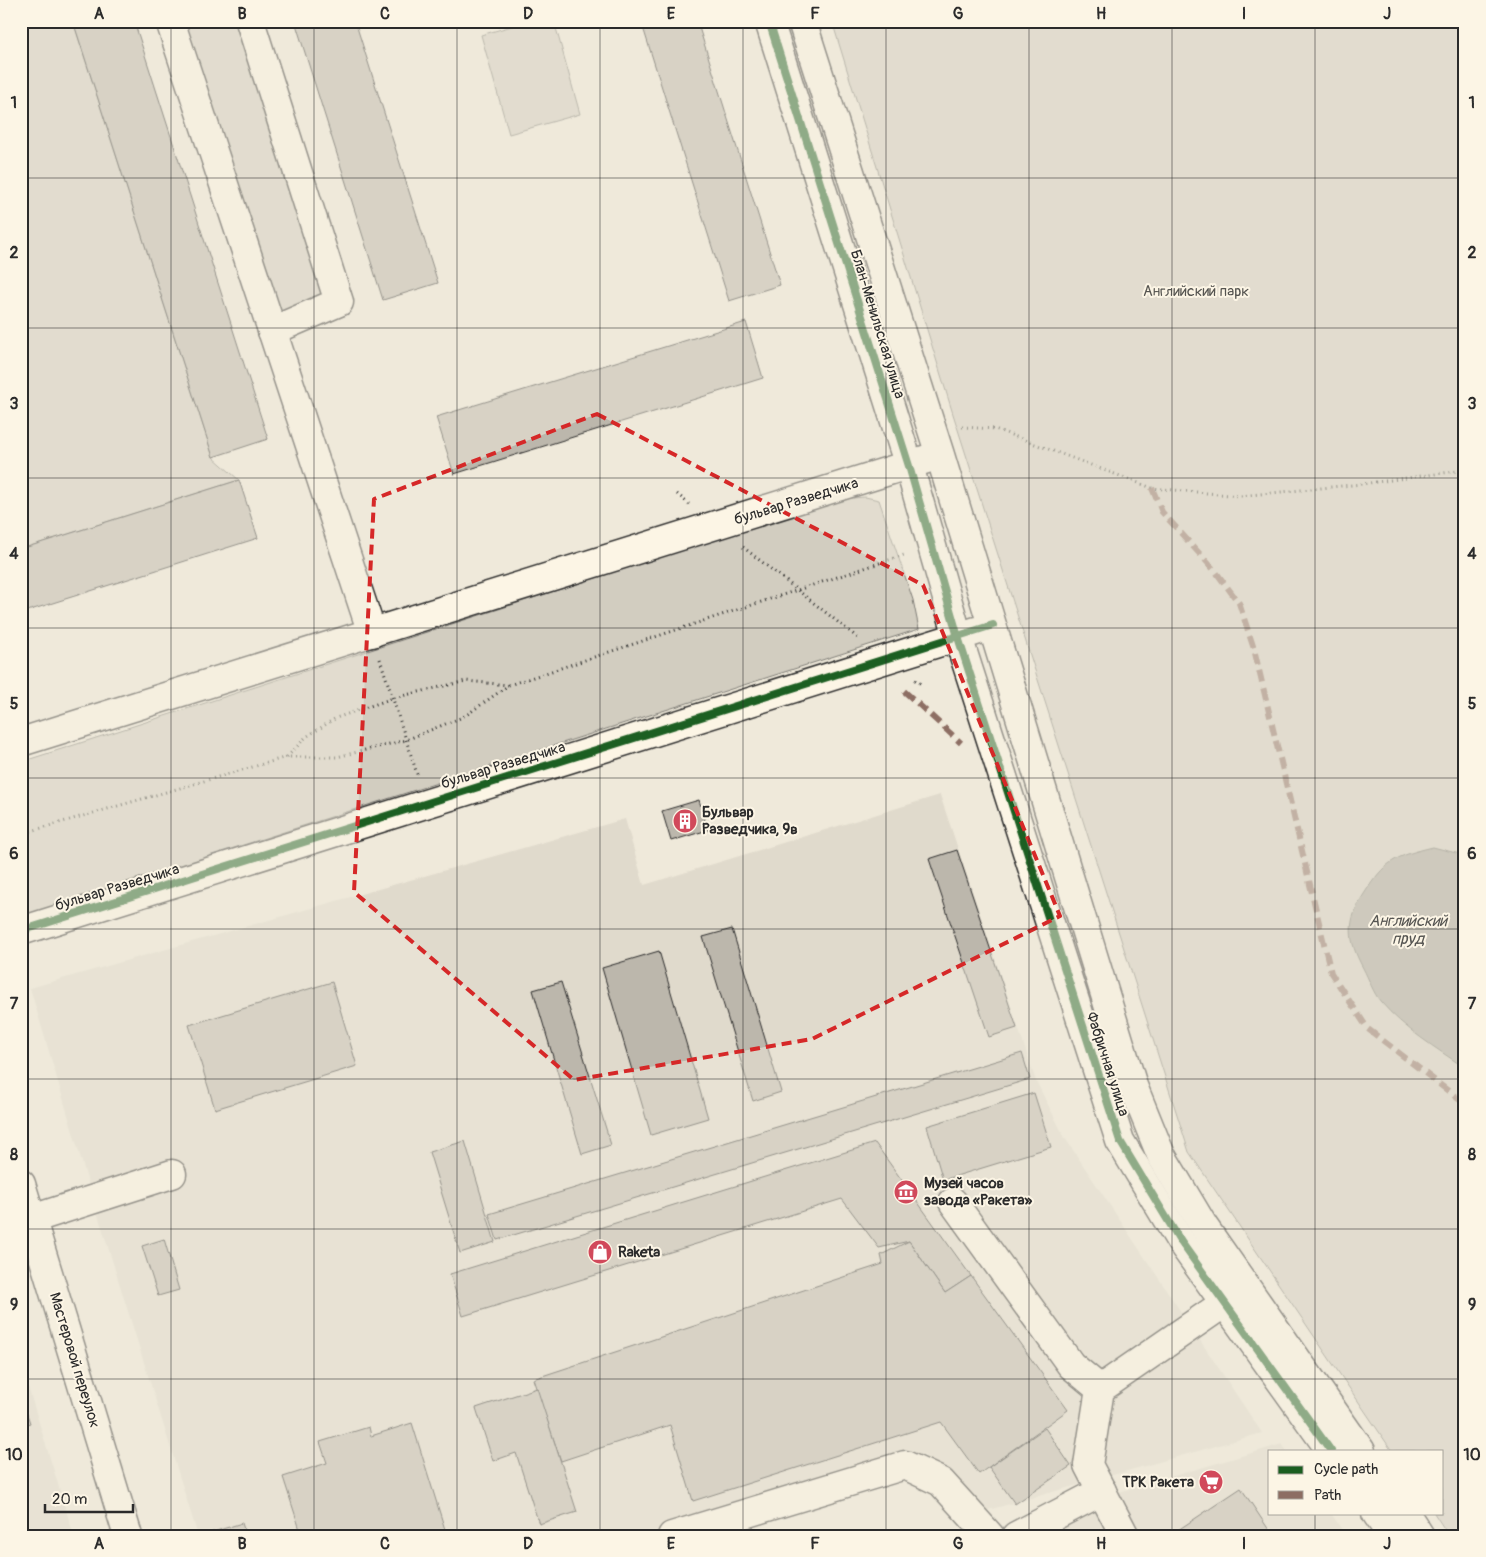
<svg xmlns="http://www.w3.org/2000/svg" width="1486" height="1557" font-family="Pangolin,sans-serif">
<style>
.built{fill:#e0dacc}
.green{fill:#d2cdc0;stroke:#7e7c76}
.water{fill:#a6a399;stroke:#75736d}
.building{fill:#bcb7ac;stroke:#2b2b2b}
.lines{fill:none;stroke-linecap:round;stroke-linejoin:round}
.minor-casing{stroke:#2b2b2b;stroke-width:31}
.path{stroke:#2b2b2b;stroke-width:3;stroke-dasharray:1 4;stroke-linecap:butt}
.minor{stroke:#fcf5e5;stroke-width:28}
.quiet{stroke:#8d6e63;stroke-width:6;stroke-dasharray:12 6;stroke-linecap:butt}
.cycleway-casing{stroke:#fcf5e5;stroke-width:11}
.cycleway{stroke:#1b5e20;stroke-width:8}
.marked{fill:none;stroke:#d62828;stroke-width:4;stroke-dasharray:10 6;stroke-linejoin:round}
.grid{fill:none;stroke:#2b2b2b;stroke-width:1;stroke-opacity:0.55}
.labels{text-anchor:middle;stroke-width:4;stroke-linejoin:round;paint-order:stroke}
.park-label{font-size:15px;fill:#555450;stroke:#fcf5e5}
.street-label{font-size:15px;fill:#2b2b2b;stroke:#fcf5e5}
.poi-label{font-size:15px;font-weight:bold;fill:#2b2b2b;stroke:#fcf5e5;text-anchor:start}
.water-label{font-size:16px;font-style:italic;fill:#565552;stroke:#fcf5e5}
.neatline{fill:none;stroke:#2b2b2b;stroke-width:2}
.grid-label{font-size:16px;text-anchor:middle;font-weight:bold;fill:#2b2b2b}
</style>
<rect width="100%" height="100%" fill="#efe9da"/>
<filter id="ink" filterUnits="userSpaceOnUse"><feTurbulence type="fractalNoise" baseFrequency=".02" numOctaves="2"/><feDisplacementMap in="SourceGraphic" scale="10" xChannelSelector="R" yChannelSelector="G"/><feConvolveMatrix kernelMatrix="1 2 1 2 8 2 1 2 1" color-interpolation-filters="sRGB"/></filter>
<g filter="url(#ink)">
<!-- built -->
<g class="built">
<path d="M940,795L1036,1081L1065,1138L1262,1433L974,1514L924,1455L660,1536H198L93,1199L30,988L625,819L644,885Z"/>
<path d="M21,1364L74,1536H21Z"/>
<path d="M1282,1444L1287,1451H1270V1513H1331L1346,1536H969Z"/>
</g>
<!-- green -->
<g class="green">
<path d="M31,21H73L213,457L239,480L21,549V27Z"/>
<path d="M170,21H250L339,302L272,331Z"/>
<path d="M529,21H554L580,114L509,134L481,35Z"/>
<path d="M832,21H1465V1536H1449L1434,1513H1442V1451H1392L1189,1152L953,414Z"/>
<path d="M865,497L879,500L913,600L919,629L21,916V762L842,499Z"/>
</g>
<!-- water -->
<path class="water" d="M1433,847L1460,854L1465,858V1068C1436,1048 1404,1029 1381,1002C1373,993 1369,979 1363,968C1348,940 1346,922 1364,894C1385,861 1395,856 1433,847Z"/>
<!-- building -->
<g class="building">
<path d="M73,21H134L268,439L213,457Z"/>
<path d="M295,21H355L438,283L383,300Z"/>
<path d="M641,21H697L780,285L729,301Z"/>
<path d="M746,322L763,378L454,474L436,417Z"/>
<path d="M239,480L258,538L21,613V549Z"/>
<path d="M699,800L708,830L671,841L662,811Z"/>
<path d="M957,850L1017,1028L989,1037L929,859Z"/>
<path d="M732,929L781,1092L753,1101L703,937Z"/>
<path d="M659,951L708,1118L651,1135L602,968Z"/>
<path d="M332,982L357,1066L215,1109L189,1025Z"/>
<path d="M561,982L611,1145L582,1154L533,990Z"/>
<path d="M1022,1053L1030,1079L497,1240L489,1214Z"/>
<path d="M1034,1093L1051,1147L943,1180L927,1126Z"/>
<path d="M465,1141L495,1242L460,1253L429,1152Z"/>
<path d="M875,1143L971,1276L945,1293L909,1241L879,1248L842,1199L463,1316L450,1274Z"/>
<path d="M164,1239L179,1290L158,1296L142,1246Z"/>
<path d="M909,1241L945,1293L971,1276L1068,1410L979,1474L941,1422L693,1501L670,1425L561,1461L533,1379L883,1264L881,1255Z"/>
<path d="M537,1388L577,1512L539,1524L516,1453L493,1461L476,1408Z"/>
<path d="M21,1396L30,1423L21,1426Z"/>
<path d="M412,1423L447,1536H302L283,1477L327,1463L320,1442L369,1427L371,1436Z"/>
<path d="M1045,1428L1071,1466L1015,1504L989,1467Z"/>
<path d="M1241,1488L1273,1536H1174L1172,1534Z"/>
<path d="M242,1523L246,1536H203V1535Z"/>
</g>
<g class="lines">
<defs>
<g id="minor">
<path d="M170,21L372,633"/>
<path d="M250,21L339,302L272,331"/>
<path d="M769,21L909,466L958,637L1120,1141L1181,1242L1331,1451"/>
<path d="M802,21L940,455L1133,1086L1161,1155L1204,1227L1361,1451"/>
<path d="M21,742L927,459"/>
<path d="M21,931L976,631"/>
<path d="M21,1184L128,1536"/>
<path d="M953,1202L1071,1365L1100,1389"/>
<path d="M32,1219L172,1174"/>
<path d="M1376,1513L1392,1536"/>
<path d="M1405,1513L1420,1536"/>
<path d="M672,1536L905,1465L941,1482L990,1536"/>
<path d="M1016,1536L1102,1491"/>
<path d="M1125,1536L1088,1465L1100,1389L1239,1293"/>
</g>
</defs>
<!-- minor casing -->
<use href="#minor" class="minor-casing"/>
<!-- path -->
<g class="path">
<path d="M962,427L995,429L1152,488L1240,496L1362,484L1465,470"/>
<path d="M677,494L689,504"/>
<path d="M743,547L858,638"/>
<path d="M380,659L418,777"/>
<path d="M915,680L923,685"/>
<path d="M287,757L306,737L336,718L393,698L466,681L508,685"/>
<path d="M21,834L287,757H337L406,740L465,716L509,685L904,555"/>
</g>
<!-- minor -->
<use href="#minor" class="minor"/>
<!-- quiet -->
<g class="quiet">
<path d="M1152,488L1162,512L1216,572L1239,603L1254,649L1331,973L1368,1029L1465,1104"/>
<path d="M904,691L961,743"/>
</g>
<defs>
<g id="cycleway">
<path d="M769,21L909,466L958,637L1120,1141L1181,1242L1331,1451"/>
<path d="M21,931L993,625"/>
</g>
</defs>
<!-- cycleway casing -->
<use href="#cycleway" class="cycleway-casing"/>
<!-- cycleway -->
<use href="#cycleway" class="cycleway"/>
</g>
</g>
<!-- marked area -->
<path d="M0 0H1486V1557H0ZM597,414L923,585L1060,916L812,1039L574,1080L354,892L374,499Z" fill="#efe9da" fill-opacity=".55" fill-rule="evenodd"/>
<path class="marked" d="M597,414L923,585L1060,916L812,1039L574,1080L354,892L374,499Z"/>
<!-- grid -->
<path class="grid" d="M171,21V1536M314,21V1536M457,21V1536M600,21V1536M743,21V1536M886,21V1536M1029,21V1536M1172,21V1536M1315,21V1451M21,178H1465M21,328H1465M21,478H1465M21,628H1465M21,778H1465M21,929H1465M21,1079H1465M21,1229H1465M21,1379H1465M1315,1513V1536"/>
<!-- icons -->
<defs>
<symbol id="building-disc" viewBox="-11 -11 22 22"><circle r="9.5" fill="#d1495b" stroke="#fcf5e5"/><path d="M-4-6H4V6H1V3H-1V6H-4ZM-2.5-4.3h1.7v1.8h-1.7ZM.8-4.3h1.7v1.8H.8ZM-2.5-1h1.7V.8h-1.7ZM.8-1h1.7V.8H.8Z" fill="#fff"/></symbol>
<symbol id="museum-disc" viewBox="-11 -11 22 22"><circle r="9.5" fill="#d1495b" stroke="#fcf5e5"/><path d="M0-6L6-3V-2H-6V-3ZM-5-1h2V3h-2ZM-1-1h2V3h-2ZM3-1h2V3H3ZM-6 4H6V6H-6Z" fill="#fff"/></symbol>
<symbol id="shop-disc" viewBox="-11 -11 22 22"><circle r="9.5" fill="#d1495b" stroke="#fcf5e5"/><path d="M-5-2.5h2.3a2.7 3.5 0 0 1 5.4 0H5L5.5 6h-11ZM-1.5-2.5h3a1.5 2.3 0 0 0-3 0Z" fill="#fff"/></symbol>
<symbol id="supermarket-disc" viewBox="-11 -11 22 22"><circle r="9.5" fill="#d1495b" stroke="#fcf5e5"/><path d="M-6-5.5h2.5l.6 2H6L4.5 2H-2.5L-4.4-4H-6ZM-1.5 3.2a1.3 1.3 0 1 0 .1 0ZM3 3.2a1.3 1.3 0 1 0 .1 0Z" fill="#fff"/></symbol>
</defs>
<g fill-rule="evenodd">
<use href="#building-disc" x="671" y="807" width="28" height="28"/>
<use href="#museum-disc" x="892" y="1178" width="28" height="28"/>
<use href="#shop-disc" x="586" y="1238" width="28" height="28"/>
<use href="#supermarket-disc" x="1197" y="1468" width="28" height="28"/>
</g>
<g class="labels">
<!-- park labels -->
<g class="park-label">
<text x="1196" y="296">Английский парк</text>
</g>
<!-- street labels -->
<g class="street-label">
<text transform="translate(878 324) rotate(73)" y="5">Блан-Менильская улица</text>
<text transform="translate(796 501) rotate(-17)" y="5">бульвар Разведчика</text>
<text transform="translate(503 765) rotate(-17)" y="5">бульвар Разведчика</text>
<text transform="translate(117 887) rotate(-17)" y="5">бульвар Разведчика</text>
<text transform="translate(1108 1064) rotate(72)" y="5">Фабричная улица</text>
<text transform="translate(75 1360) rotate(73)" y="5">Мастеровой переулок</text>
</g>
<!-- poi labels -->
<g class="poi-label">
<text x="702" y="817">Бульвар<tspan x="702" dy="17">Разведчика, 9в</tspan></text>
<text x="924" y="1188">Музей часов<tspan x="924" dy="17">завода «Ракета»</tspan></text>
<text x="618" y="1257">Raketa</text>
<text x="1194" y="1487" text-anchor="end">ТРК Ракета</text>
</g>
<!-- water labels -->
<g class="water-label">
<text x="1408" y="926">Английский<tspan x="1408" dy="18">пруд</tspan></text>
</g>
</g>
<!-- margin -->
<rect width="1486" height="1557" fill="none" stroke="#fcf5e5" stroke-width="55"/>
<!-- legend -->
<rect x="1268" y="1450" width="175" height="65" fill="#fcf5e5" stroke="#a8a49b"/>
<rect x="1278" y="1466" width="25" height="8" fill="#1b5e20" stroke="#a8a49b"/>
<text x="1314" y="1474" font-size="15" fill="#2b2b2b">Cycle path</text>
<rect x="1278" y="1491" width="25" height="8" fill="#8d6e63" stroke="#a8a49b"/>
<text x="1314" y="1500" font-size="15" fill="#2b2b2b">Path</text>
<!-- scale -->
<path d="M45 1504v8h88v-8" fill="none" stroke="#2b2b2b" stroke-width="2.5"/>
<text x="52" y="1504" font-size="15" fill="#2b2b2b" stroke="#fcf5e5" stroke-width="4" paint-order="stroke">20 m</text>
<rect x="28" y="28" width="1430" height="1502" class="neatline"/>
<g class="grid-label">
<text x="99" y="19">A</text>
<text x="242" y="19">B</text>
<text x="385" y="19">C</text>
<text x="528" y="19">D</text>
<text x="671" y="19">E</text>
<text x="815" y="19">F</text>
<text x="958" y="19">G</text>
<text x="1101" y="19">H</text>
<text x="1244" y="19">I</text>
<text x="1387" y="19">J</text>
<text x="14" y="108">1</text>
<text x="1472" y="108">1</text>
<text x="14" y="258">2</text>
<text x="1472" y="258">2</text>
<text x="14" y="409">3</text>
<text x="1472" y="409">3</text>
<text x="14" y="559">4</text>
<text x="1472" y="559">4</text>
<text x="14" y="709">5</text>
<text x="1472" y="709">5</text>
<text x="14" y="859">6</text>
<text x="1472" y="859">6</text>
<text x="14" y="1009">7</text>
<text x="1472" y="1009">7</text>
<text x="14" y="1160">8</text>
<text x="1472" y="1160">8</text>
<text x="14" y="1310">9</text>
<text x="1472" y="1310">9</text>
<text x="14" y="1460">10</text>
<text x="1472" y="1460">10</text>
<text x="99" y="1549">A</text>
<text x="242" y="1549">B</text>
<text x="385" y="1549">C</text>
<text x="528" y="1549">D</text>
<text x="671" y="1549">E</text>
<text x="815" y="1549">F</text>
<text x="958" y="1549">G</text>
<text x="1101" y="1549">H</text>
<text x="1244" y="1549">I</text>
<text x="1387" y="1549">J</text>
</g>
</svg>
